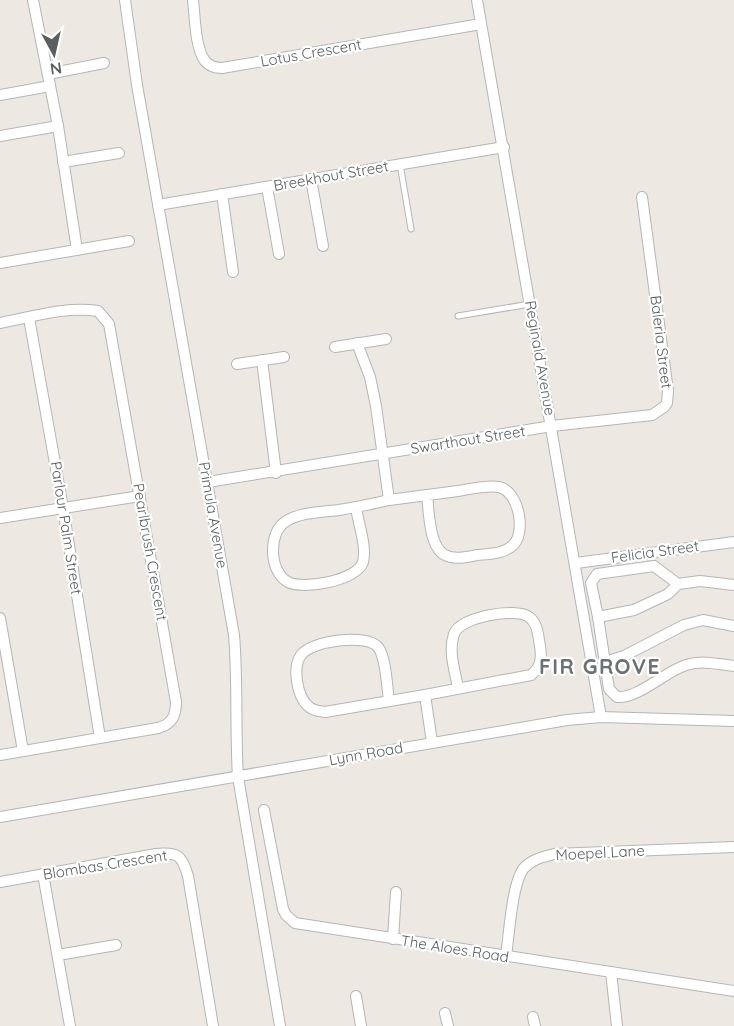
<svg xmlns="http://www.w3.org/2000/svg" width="734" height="1026" font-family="Quicksand,sans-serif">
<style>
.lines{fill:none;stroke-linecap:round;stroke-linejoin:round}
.service-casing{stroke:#b3b6b9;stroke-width:7}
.minor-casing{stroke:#b3b6b9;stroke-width:12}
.service{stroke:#fff;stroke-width:5}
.minor{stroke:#fff;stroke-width:10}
.labels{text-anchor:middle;stroke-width:4.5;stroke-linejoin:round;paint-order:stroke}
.street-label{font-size:15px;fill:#5a6062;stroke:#fff}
.district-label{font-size:21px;font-weight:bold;letter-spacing:1.5px;fill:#6b7274;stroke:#fff}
</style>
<rect width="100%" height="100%" fill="#ede8e2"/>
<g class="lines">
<defs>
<g id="service">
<path d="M400,164L411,229"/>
<path d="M458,316L530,304"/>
</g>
<g id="minor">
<path d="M33,0L58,126L77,250"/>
<path d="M125,0L137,85L234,635C238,682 235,729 238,777L280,1026"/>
<path d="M193,0C195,16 195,48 205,61C209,66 216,68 222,68L481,24"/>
<path d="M477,0L601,717"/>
<path d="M48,74L104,63"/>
<path d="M0,95L50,86"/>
<path d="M0,136L58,126"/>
<path d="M63,162L119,153"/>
<path d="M311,179L323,246"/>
<path d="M267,187L279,254"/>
<path d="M222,194L233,272"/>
<path d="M158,205L504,147"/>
<path d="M0,263L129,241"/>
<path d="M29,318L63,508L100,738"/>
<path d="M0,323C32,317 66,306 98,311L109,324L176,702C176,716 172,724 158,728L0,755"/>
<path d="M335,347L386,339"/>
<path d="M262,360L276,473"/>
<path d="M237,364L284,357"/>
<path d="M208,482L552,426L652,415L664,407L667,403L668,391L642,197"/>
<path d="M389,500C412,497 435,494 458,491C471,489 486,485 499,487C519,491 527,534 512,546C503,554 488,554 477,555C467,557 454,560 445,555C429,547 429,511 427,495"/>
<path d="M356,507C358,523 367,546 363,562C357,581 302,590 288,582C269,572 268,533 285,522C300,512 322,512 339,510C356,507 372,504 389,500L376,406L370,377L357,343"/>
<path d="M0,518L140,496"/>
<path d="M576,563L734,542"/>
<path d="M678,584L654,566L597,574L591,583L598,617L634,610L668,594L678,584L700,581L734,585"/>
<path d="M598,617L609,689L617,697C638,699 666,671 686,665C702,660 718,664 734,666"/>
<path d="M0,618L23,751"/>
<path d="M605,662L624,656L684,625L703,620L734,626"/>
<path d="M425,695L531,675C541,667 542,658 540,646C538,636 538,623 529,617C516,607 459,617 454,634C448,651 455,671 458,688"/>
<path d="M389,701C387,687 386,657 378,647C366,633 311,641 301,655C292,667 297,696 308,706C313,711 319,711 325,712L425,695L432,742"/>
<path d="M264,810L283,909L286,915L295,923L734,991"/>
<path d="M0,817L567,720L601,717L734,721"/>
<path d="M43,874L70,1026"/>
<path d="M0,882L156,854C178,852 182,855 188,876L213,1026"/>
<path d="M393,939L396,892"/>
<path d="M58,955L116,945"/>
<path d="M506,956C509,936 512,882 524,868C532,859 543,857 554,854L734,847"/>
<path d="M611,972L617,1026"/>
<path d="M356,996L361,1026"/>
<path d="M445,1013L448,1026"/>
<path d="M533,1017L535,1026"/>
</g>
</defs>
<!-- service casing -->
<use href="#service" class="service-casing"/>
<!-- minor casing -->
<use href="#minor" class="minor-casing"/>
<!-- service -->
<use href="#service" class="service"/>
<!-- minor -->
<use href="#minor" class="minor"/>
</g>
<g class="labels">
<!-- street labels -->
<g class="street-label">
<text transform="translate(311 53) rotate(-10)" y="5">Lotus Crescent</text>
<text transform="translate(331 176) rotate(-10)" y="5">Breekhout Street</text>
<text transform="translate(661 342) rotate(83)" y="5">Baleria Street</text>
<text transform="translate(540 358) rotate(80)" y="5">Reginald Avenue</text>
<text transform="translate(468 440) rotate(-9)" y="5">Swarthout Street</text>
<text transform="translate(213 515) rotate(80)" y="5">Primula Avenue</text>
<text transform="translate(66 528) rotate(81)" y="5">Parlour Palm Street</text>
<text transform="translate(150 552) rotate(80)" y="5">Pearlbrush Crescent</text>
<text transform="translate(655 552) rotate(-8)" y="5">Felicia Street</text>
<text transform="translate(366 754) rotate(-10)" y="5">Lynn Road</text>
<text transform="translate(600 853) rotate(-3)" y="5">Moepel Lane</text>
<text transform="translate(105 865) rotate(-9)" y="5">Blombas Crescent</text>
<text transform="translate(455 949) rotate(9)" y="5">The Aloes Road</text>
</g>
<!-- district labels -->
<g class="district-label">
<text x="600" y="674">FIR GROVE</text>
</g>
</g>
<!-- north arrow -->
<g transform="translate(54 54) rotate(172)" stroke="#ffffff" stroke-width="4.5" paint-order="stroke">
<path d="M0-4.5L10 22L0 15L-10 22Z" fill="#5a6062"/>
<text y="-9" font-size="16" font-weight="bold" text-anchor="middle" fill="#5a6062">N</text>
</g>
</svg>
